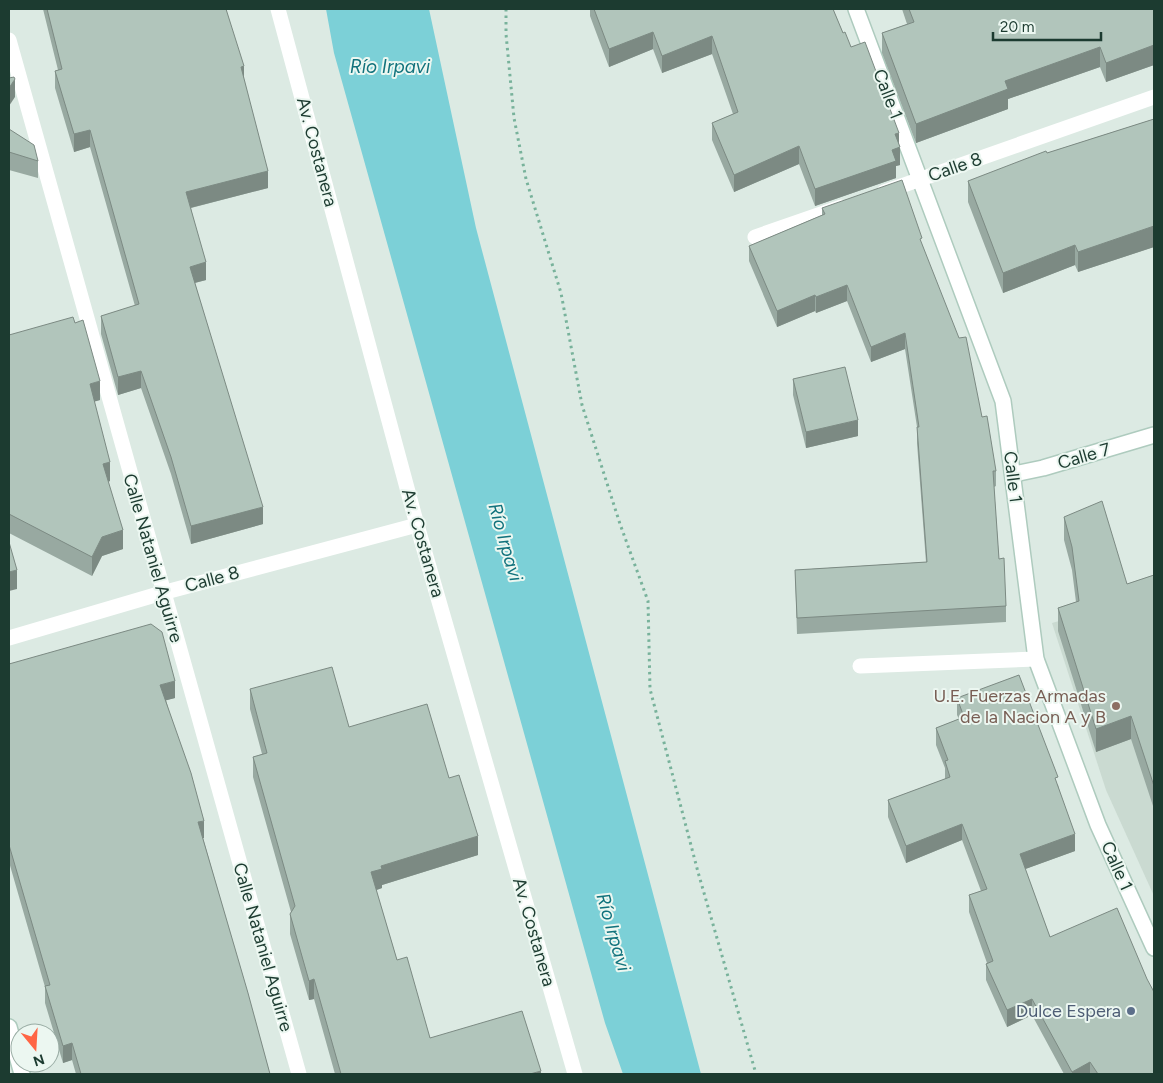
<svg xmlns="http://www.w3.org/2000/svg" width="1163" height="1083" font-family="Figtree,sans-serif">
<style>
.built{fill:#cadad1}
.water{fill:#7cd0d7}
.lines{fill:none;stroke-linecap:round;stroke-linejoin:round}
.secondary-casing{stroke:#aecbbe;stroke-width:18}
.path{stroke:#78b29b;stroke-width:3;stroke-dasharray:2.5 4;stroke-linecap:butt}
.lane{stroke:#fff;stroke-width:15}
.street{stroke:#fff;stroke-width:15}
.secondary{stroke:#fff;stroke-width:15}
.wall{fill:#98a9a1}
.shaded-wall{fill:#7c8a83}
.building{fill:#b1c5bb;stroke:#7c8a83}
.education-dot{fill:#8d6e63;stroke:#ecf7f1;stroke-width:2}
.service-dot{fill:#5c6f8a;stroke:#ecf7f1;stroke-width:2}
.labels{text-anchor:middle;stroke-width:4;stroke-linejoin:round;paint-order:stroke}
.street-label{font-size:18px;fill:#1c3b30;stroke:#ecf7f1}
.education-label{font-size:18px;fill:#785e54;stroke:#ecf7f1;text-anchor:end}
.service-label{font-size:18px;fill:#4e5e75;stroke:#ecf7f1;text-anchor:end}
.water-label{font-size:19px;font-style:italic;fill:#11727c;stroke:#ecf7f1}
</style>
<rect width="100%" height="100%" fill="#dceae3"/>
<!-- built -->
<path class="built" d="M1154,594V896L1106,790L1052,623Z"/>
<!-- water -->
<path class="water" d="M326,9H429L476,228L701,1074H623L605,1023L334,53Z"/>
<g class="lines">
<defs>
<g id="secondary">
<path d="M856,9L1003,401L1036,659L1098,825L1154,948"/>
<path d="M1014,474L1043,468L1154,435"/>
<path d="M9,1027L22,1074"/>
</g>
</defs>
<!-- secondary casing -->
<use href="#secondary" class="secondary-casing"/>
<!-- path -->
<path class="path" d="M506,9V34L514,118L526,179L561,293L582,405L620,524L648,601L650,689L698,872L756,1074"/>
<!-- lane -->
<path class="lane" d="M860,666L1036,659"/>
<!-- street -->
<g class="street">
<path d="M278,9L417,525L575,1074"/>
<path d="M9,40L299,1074"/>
<path d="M884,192L1154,97"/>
<path d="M755,237L841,207"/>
<path d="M9,638L162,593L417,525"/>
</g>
<!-- secondary -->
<use href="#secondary" class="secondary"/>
</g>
<!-- wall -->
<g class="wall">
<path d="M43,9H226L244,79L268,188L191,208L206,280L195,283L263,524L191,544L171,474L141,388L118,395L101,334V316L135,306L90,147L74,152L55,88V71L58,70Z"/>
<path d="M590,9H833L843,33L851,47L899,144L900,165L896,166V178L815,206L799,164L734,192L712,140V123L733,114L712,54L662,73L653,49L609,67L590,16Z"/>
<path d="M902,9H1154V65L1106,82L1100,67L1008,99V109L916,143L882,53V33L907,24Z"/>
<path d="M1154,119V247L1078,272L1075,265L1003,293L968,202V181L1047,153Z"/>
<path d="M9,129L38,161V178L9,170Z"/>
<path d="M822,208L922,245L982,417L996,471V486L994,487L999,559L1006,606V622L797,634L795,570L926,562L917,443V427L905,349L871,362L847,301L816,313L815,311L777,327L749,261V246L822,215Z"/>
<path d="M9,335L100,400L94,401L110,481L108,482L123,549L102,556L92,576L9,533Z"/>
<path d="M793,379L858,436L806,448L793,395Z"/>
<path d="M1064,517L1127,584L1154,575V809L1131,739L1096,752L1058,631V608L1076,602L1072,570L1064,540Z"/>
<path d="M9,664L175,698L166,700L204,838H203L270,1074H76L72,1060L63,1063L45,1003V987L9,862Z"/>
<path d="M250,689L349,727L449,778L478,855L382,885V888L376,890L397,960L430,1038L541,1074H335L314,999L309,1000L290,934V914L291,912L253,777V757L262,754L250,709Z"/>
<path d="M957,698L1058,785L1075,851L1025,869L1050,937L1154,1074H1064L1032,1015L1007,1027L986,980V964L987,963L969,912V895L981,891L962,840L906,863L888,817V800L945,779V768L936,745V728L959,719L957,715Z"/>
</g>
<!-- shaded-wall -->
<g class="shaded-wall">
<path d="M653,32V49L609,67V49Z"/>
<path d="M712,36V54L662,73V56Z"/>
<path d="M1154,45V65L1106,82V63Z"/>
<path d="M1100,47V67L1008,99V109L916,143V124L1005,81Z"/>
<path d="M244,66V83L241,67Z"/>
<path d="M15,79V97L9,106V88Z"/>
<path d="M90,130V147L74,152V134Z"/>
<path d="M899,133V148L900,147V165L896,166V178L815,206V189L892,150L895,134Z"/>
<path d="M799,146V164L734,192V175Z"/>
<path d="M268,171V188L186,209V192Z"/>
<path d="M1154,226V247L1078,272V252Z"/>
<path d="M1075,245V265L1003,293V273Z"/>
<path d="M206,262V280L190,284V267Z"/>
<path d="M847,285V301L816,313V297Z"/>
<path d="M815,295V311L777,327V311Z"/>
<path d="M905,333V349L871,362V347Z"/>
<path d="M141,371V388L118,395V377Z"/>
<path d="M100,381V400L90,403V384Z"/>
<path d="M858,420V436L806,448V432Z"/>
<path d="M110,462V481L103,483V464Z"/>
<path d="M263,507V524L191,544V526Z"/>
<path d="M123,530V549L102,556L92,576V557L102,537Z"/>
<path d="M17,570V589L9,591V572Z"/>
<path d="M175,681V698L160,702V685Z"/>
<path d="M1131,716V739L1096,752V729Z"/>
<path d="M204,821V838L198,839V822Z"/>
<path d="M962,824V840L906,863V846Z"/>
<path d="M1075,834V851L1020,871V854Z"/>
<path d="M478,836V855L382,885V888L371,892V872L381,866Z"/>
<path d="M314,979V999L309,1000V981Z"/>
<path d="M1032,999V1015L1007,1027V1010Z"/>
<path d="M72,1043V1060L63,1063V1046Z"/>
<path d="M1090,1062V1074H1072V1072Z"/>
<path d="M541,1071V1074H530Z"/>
</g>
<!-- building -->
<g class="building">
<path d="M47,9H226L244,66L241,67L268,171L186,192L206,262L190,267L263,507L191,526L171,457L141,371L118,377L101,316L139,304L90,130L74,134L55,71L62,69Z"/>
<path d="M594,9H833L843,33L845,32L851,47L865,42L899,133L895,134L900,147L892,150L896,161L815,189L799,146L734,175L712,123L738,112L712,36L662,56L653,32L609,49Z"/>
<path d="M909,9H1154V45L1106,63L1100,47L1005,81L1008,89L916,124L882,33L914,22Z"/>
<path d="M14,77L15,79L9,88V78Z"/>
<path d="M1154,119V226L1078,252L1075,245L1003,273L968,181L1046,151L1047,153Z"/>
<path d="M9,129L34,145L38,161L9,152Z"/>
<path d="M902,180L922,238L920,239L959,338L966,337L982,417L987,416L996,471H993L999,559L1004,558L1006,606L797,618L795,570L927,562L917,427H919L905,333L871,347L847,285L816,297L815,295L777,311L749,246L825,214L822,208Z"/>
<path d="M73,317L75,323L83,320L100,381L90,384L110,462L103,464L123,530L102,537L92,557L9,514V335Z"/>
<path d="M845,367L858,420L806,432L793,379Z"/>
<path d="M1102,501L1127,584L1154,575V786L1131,716L1096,729L1058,608L1079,601L1072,547L1064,517Z"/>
<path d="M9,542L17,570L9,572Z"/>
<path d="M151,624L162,632L175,681L160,685L191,773L204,821L198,822L248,993L270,1074H81L72,1043L63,1046L45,986L50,985L9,845V664Z"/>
<path d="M332,667L349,727L427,704L449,778L459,775L478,836L381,866L382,869L371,872L397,960L407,957L430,1038L522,1011L541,1071L530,1074H341L314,979L309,981L290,914L295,906L253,757L267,753L250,689Z"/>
<path d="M1019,675L1058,777L1055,778L1075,834L1020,854L1050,937L1117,908L1147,979L1154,992V1074H1098L1090,1062L1072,1072L1032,999L1007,1010L986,964L993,961L969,895L987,889L962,824L906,846L888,800L950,777L945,761L948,760L936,728L964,717L957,698Z"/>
</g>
<!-- markers -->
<circle class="education-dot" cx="1116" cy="706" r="5"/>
<circle class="service-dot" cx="1131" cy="1011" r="5"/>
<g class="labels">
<!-- street labels -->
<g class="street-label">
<text transform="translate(888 94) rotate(69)" y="6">Calle 1</text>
<text transform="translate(317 152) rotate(75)" y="6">Av. Costanera</text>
<text transform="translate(955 167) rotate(-19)" y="6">Calle 8</text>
<text transform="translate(1084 456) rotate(-16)" y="6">Calle 7</text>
<text transform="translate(1013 477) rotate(83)" y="6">Calle 1</text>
<text transform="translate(423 543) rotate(74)" y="6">Av. Costanera</text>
<text transform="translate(153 558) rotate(74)" y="6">Calle Nataniel Aguirre</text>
<text transform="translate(212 579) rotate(-15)" y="6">Calle 8</text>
<text transform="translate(1117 866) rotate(66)" y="6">Calle 1</text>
<text transform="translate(534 932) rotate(74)" y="6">Av. Costanera</text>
<text transform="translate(263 947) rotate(74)" y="6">Calle Nataniel Aguirre</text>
</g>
<!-- education labels -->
<g class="education-label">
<text x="1106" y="702">U.E. Fuerzas Armadas<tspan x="1106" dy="21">de la Nacion A y B</tspan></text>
</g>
<!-- service labels -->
<g class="service-label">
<text x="1121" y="1017">Dulce Espera</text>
</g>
<!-- water labels -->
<g class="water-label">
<text x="390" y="73">Río Irpavi</text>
<text transform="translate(506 542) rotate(74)" y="7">Río Irpavi</text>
<text transform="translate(614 932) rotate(74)" y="7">Río Irpavi</text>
</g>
</g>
<!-- border -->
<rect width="1163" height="1083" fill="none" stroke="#1c3b30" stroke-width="20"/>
<!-- north arrow -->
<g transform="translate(35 1048) rotate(162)"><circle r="24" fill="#ecf7f1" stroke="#99aca4"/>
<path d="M0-4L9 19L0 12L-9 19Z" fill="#ff6545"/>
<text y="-8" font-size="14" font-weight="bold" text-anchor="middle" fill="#1c3b30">N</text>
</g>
<!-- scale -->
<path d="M993 32v8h108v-8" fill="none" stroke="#1c3b30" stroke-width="2.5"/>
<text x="1000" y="32" font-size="15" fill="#1c3b30" stroke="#ecf7f1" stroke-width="4" paint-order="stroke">20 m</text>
</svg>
